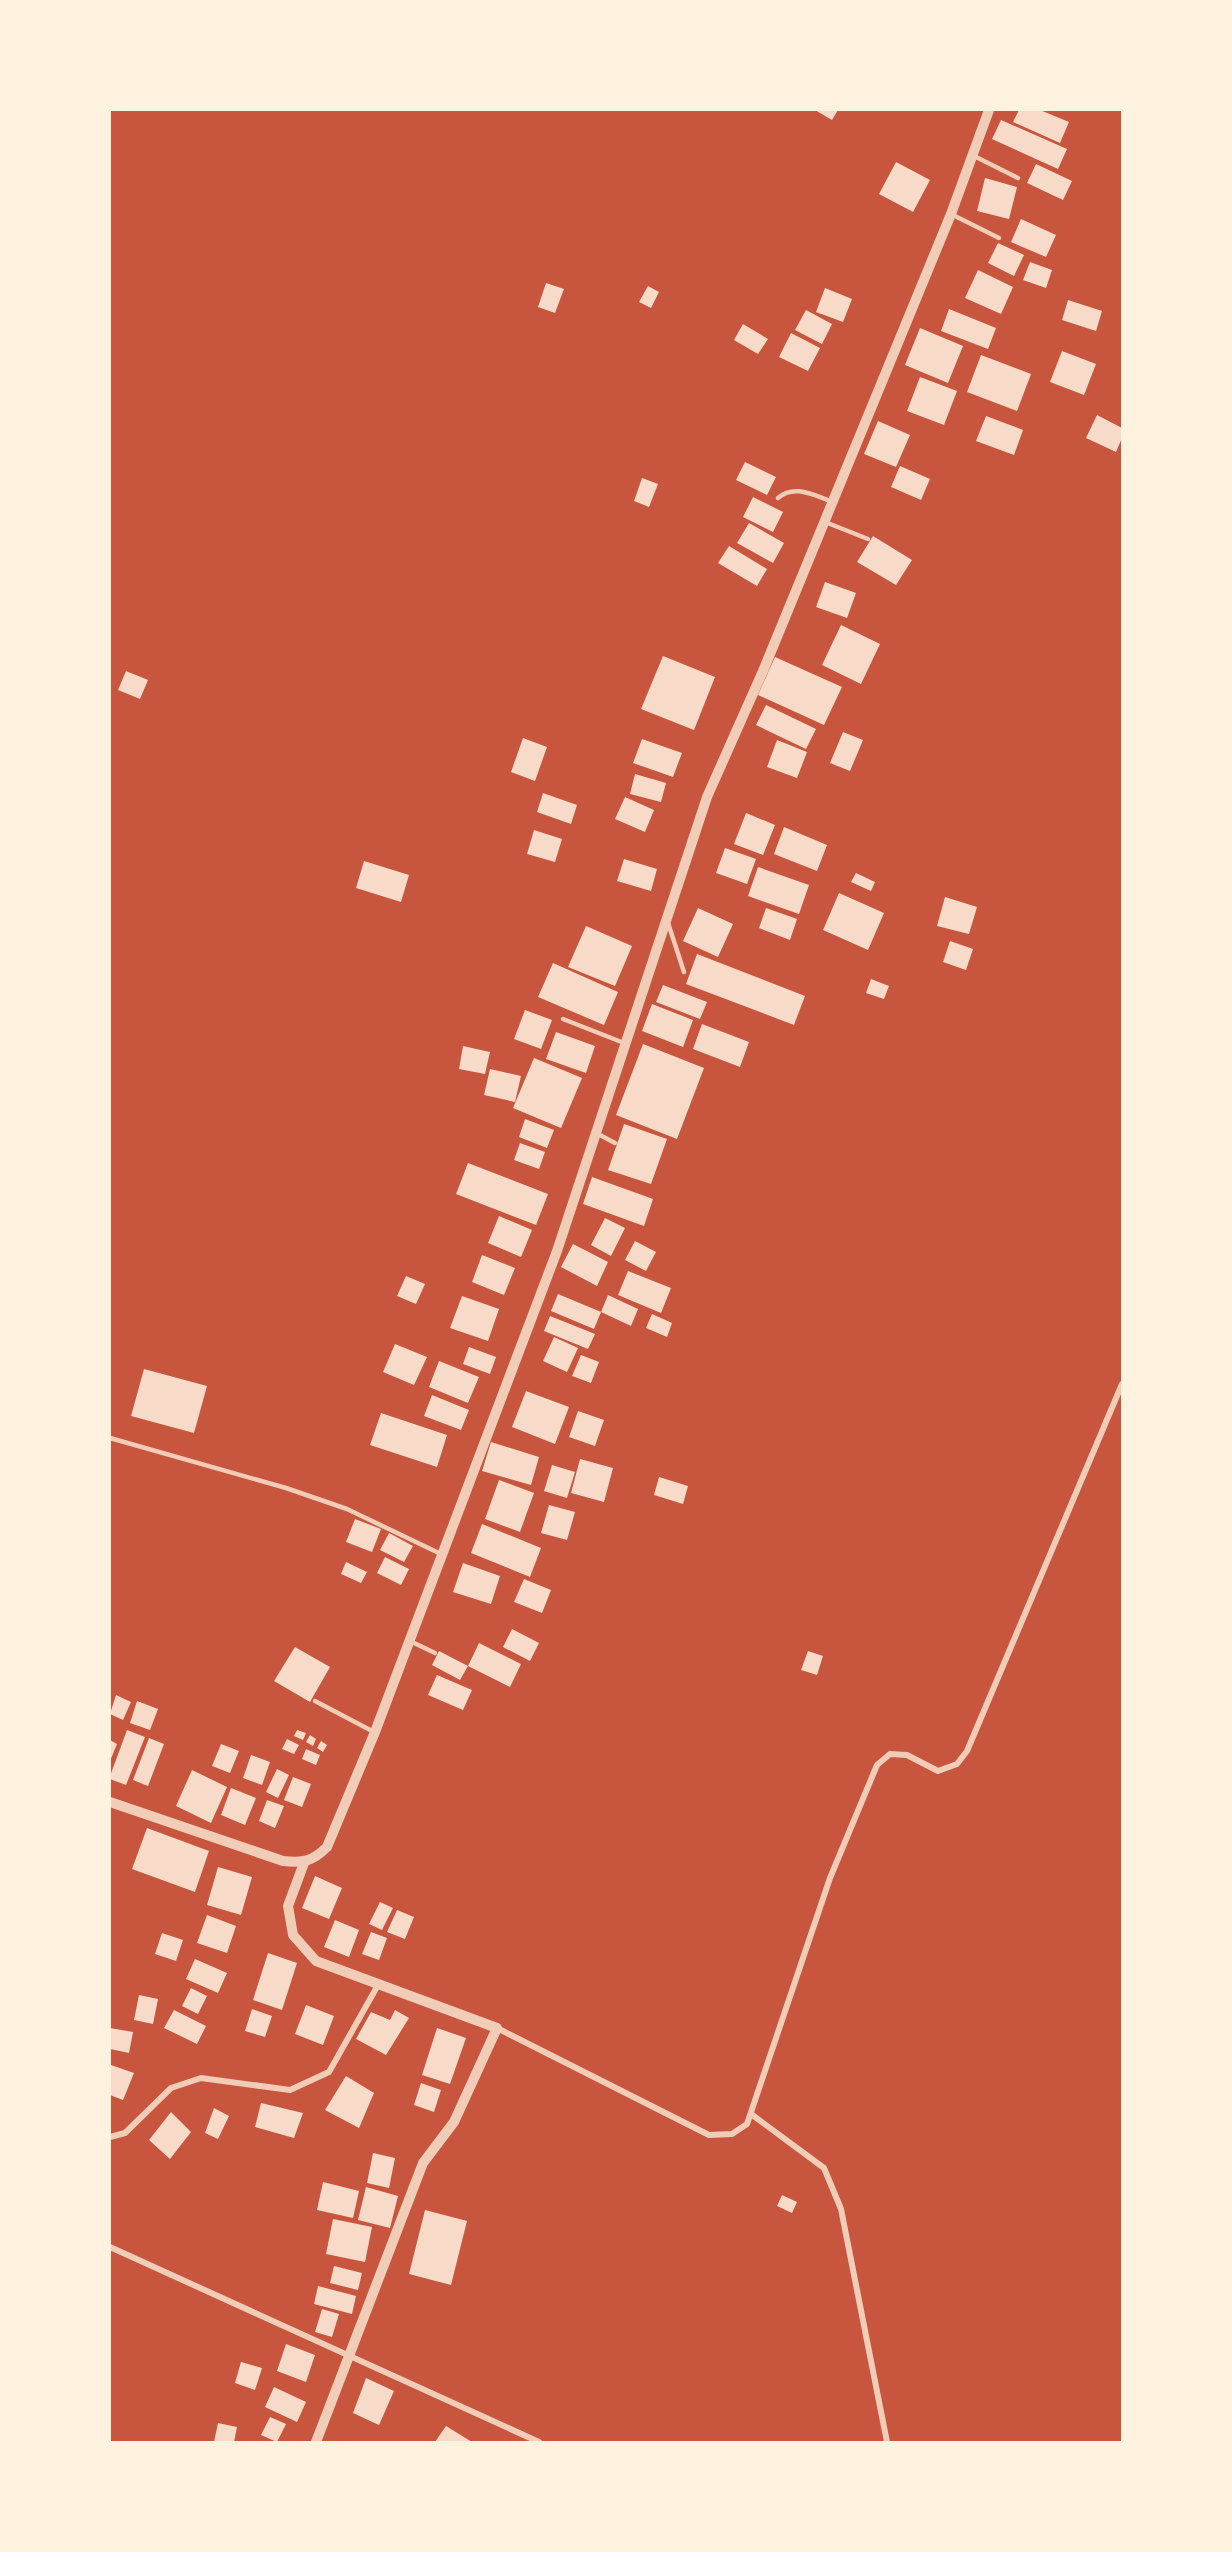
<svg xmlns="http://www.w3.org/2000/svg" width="1232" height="2552" font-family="'DM Sans',sans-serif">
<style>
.building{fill:#f7dbc8}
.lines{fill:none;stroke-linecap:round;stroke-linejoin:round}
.service{stroke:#f1ccb7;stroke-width:4.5}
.minor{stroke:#f1ccb7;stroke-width:6}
.tertiary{stroke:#f1ccb7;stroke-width:10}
</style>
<rect width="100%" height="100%" fill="#c8553d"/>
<!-- building -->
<g class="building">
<path d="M815,110H838L832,120Z"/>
<path d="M1019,110H1040L1069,122L1060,143L1013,122Z"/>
<path d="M1001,120L1067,149L1058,169L992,139Z"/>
<path d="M896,162L930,180L913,212L879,194Z"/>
<path d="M1036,164L1072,181L1063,200L1027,183Z"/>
<path d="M985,178L1017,187L1009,219L977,211Z"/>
<path d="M1021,219L1056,235L1046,257L1011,242Z"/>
<path d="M998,243L1024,255L1014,276L988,263Z"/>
<path d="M1030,262L1052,270L1046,288L1023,280Z"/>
<path d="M978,270L1013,287L1001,314L965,298Z"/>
<path d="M546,283L564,289L555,313L538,307Z"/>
<path d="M648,286L659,292L651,308L639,302Z"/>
<path d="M825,288L852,299L843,322L816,312Z"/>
<path d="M1068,300L1102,311L1096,331L1062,320Z"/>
<path d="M949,309L996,328L988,349L941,331Z"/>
<path d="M806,310L832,324L822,344L795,330Z"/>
<path d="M743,324L768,339L758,354L734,340Z"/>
<path d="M920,328L963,346L948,383L905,365Z"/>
<path d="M791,333L820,348L808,371L779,357Z"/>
<path d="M1062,351L1096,364L1084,395L1050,382Z"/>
<path d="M981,355L1031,374L1017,411L967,392Z"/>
<path d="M920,377L957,391L944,425L907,411Z"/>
<path d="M1097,415L1122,428V438L1116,452L1086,438Z"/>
<path d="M986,416L1023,430L1014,455L976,441Z"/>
<path d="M878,421L910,435L896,467L864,454Z"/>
<path d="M745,462L776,477L767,495L736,480Z"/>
<path d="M900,466L930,479L921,500L891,487Z"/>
<path d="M642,478L658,484L649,507L634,501Z"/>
<path d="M753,497L783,512L773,532L743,517Z"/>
<path d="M749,523L784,543L773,563L737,543Z"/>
<path d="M873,536L912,560L896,585L857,562Z"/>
<path d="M729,546L767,569L757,586L718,563Z"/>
<path d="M825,582L856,593L847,618L816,607Z"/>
<path d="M841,625L880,644L861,684L822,665Z"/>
<path d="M663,656L715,677L694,730L641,709Z"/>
<path d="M775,657L842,687L824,725L758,695Z"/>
<path d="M126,671L148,680L140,699L118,690Z"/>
<path d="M766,705L816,729L806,749L756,725Z"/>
<path d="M843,732L863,740L850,771L830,763Z"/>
<path d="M523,738L547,747L535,781L511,772Z"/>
<path d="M642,739L682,753L673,777L633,763Z"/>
<path d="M777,740L807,752L797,778L767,767Z"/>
<path d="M635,774L666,783L661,802L630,794Z"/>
<path d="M543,793L577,805L571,824L537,812Z"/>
<path d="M625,797L654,810L645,832L615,819Z"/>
<path d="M746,813L775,825L763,855L734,844Z"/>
<path d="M784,827L827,845L817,871L774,854Z"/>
<path d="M534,830L562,839L555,862L527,854Z"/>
<path d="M725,848L756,859L747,884L716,873Z"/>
<path d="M624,859L657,869L651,891L617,881Z"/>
<path d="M364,861L409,875L401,902L356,888Z"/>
<path d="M758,867L809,885L799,914L748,896Z"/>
<path d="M856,873L875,882L871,891L851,882Z"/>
<path d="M839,893L884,913L868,950L823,930Z"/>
<path d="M945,897L977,907L969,934L937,926Z"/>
<path d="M698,908L733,924L718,957L683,941Z"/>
<path d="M766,908L797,919L790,940L759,928Z"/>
<path d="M586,926L632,946L615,986L568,967Z"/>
<path d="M950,941L973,949L966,970L943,962Z"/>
<path d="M697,954L805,996L794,1025L686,984Z"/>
<path d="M553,963L618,992L604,1025L538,997Z"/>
<path d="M871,979L889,986L884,999L866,993Z"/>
<path d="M663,985L707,1002L700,1019L656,1002Z"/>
<path d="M652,1004L693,1020L683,1047L642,1031Z"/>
<path d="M525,1010L552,1020L541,1049L514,1039Z"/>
<path d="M702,1024L749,1042L740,1067L693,1049Z"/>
<path d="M556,1032L595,1046L586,1073L546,1059Z"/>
<path d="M643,1044L704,1068L677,1139L616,1115Z"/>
<path d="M463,1046L490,1052L485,1074L459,1069Z"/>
<path d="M534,1058L582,1078L561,1128L513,1108Z"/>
<path d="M490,1069L521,1076L515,1102L484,1095Z"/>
<path d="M525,1119L554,1130L547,1148L519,1137Z"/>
<path d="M624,1124L667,1139L651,1184L608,1170Z"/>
<path d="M520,1143L545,1152L539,1169L514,1160Z"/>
<path d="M468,1163L548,1194L536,1225L456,1194Z"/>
<path d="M592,1177L653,1199L644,1226L583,1204Z"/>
<path d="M499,1216L532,1230L521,1257L488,1243Z"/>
<path d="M605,1218L625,1228L611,1256L591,1245Z"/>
<path d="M635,1241L656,1252L646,1271L625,1260Z"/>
<path d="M573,1244L608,1262L597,1286L561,1267Z"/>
<path d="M482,1255L515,1268L504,1295L472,1282Z"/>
<path d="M628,1271L671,1288L661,1313L618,1295Z"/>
<path d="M406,1276L425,1284L416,1304L397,1296Z"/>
<path d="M558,1294L601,1312L594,1329L551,1311Z"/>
<path d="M608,1295L638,1309L631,1326L601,1312Z"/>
<path d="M462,1296L499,1309L488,1341L450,1328Z"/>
<path d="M652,1314L672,1323L667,1337L646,1328Z"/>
<path d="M550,1316L595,1334L588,1349L544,1331Z"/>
<path d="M554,1337L578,1348L567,1372L543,1361Z"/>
<path d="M395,1344L427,1357L414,1385L383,1372Z"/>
<path d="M469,1347L496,1357L490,1374L463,1364Z"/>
<path d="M581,1355L599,1362L591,1383L572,1376Z"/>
<path d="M439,1361L479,1377L468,1403L429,1387Z"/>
<path d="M144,1369L207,1386L194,1433L131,1416Z"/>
<path d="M526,1391L569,1407L555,1444L512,1427Z"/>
<path d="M432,1395L469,1410L461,1430L424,1416Z"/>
<path d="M578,1411L604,1420L595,1446L569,1437Z"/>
<path d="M381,1413L447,1435L437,1467L370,1445Z"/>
<path d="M491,1442L539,1457L531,1485L482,1471Z"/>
<path d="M580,1459L613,1468L604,1502L571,1493Z"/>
<path d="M552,1465L575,1472L567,1498L544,1491Z"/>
<path d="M659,1477L688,1486L683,1504L654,1495Z"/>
<path d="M499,1480L534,1493L520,1532L485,1519Z"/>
<path d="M549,1505L575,1512L567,1540L541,1533Z"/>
<path d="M355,1519L381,1529L372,1552L346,1542Z"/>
<path d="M482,1524L541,1548L530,1577L471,1553Z"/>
<path d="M389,1533L413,1546L404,1562L380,1550Z"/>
<path d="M385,1557L409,1569L401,1585L377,1573Z"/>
<path d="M346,1562L367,1572L361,1583L341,1574Z"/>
<path d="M463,1563L500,1576L491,1604L453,1592Z"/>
<path d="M524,1579L551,1590L542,1613L514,1602Z"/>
<path d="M512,1629L539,1643L530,1661L503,1647Z"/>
<path d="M479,1643L521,1664L510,1687L468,1666L460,1680L432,1665L439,1651L468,1666Z"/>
<path d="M295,1647L330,1667L310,1702L274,1681Z"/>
<path d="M808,1651L823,1656L817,1675L801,1670Z"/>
<path d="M437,1675L472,1690L463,1710L428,1695Z"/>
<path d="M116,1695L131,1702L123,1720L110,1714Z"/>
<path d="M137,1701L158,1709L150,1730L130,1723Z"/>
<path d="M127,1730L145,1737L126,1785L110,1779V1776Z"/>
<path d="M297,1730L306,1733L303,1740L294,1736Z"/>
<path d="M310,1735L316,1739L313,1746L306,1742Z"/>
<path d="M149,1738L164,1744L148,1786L133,1780Z"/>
<path d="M287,1739L299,1745L294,1754L282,1749Z"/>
<path d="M110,1740L117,1744L110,1761Z"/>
<path d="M321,1741L327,1745L323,1752L317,1748Z"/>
<path d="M221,1744L239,1751L230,1773L212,1766Z"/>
<path d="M306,1749L320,1755L316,1765L302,1759Z"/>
<path d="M251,1755L270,1762L262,1785L243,1778Z"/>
<path d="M277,1769L289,1775L278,1798L266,1792Z"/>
<path d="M192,1770L227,1787L211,1823L176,1806Z"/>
<path d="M293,1777L311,1784L302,1807L284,1800Z"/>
<path d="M231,1788L256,1798L245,1825L221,1815Z"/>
<path d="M267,1800L284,1806L275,1828L259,1821Z"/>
<path d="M147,1828L209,1851L195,1892L132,1869Z"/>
<path d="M218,1867L252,1877L241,1915L207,1905Z"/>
<path d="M315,1876L342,1888L329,1919L302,1908Z"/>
<path d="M380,1902L393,1908L382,1930L369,1924Z"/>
<path d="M397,1910L414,1917L405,1939L387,1932Z"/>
<path d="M207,1915L236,1926L227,1953L197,1943Z"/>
<path d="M335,1920L359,1930L349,1957L324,1947Z"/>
<path d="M371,1932L387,1938L379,1960L362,1954Z"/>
<path d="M162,1933L183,1940L176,1961L155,1954Z"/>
<path d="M268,1953L297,1963L282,2010L253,2000Z"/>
<path d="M195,1959L227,1973L218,1993L186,1979Z"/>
<path d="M191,1988L207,1996L198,2014L182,2006Z"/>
<path d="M139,1995L158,1999L153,2024L134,2020Z"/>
<path d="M306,2005L334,2016L323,2045L295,2034Z"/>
<path d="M252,2009L272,2016L265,2037L245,2031Z"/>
<path d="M174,2010L206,2026L197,2044L164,2028Z"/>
<path d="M395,2010L409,2018L386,2055L356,2039L371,2012L390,2020Z"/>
<path d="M110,2028L133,2032L129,2053L110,2049Z"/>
<path d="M437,2028L466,2038L450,2084L422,2075Z"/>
<path d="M111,2065L134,2073L123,2100L110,2095Z"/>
<path d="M346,2076L374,2093L359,2128L325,2110Z"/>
<path d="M421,2083L441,2090L434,2112L414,2105Z"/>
<path d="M261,2103L303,2113L294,2138L255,2127Z"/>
<path d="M214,2108L229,2116L218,2139L205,2133Z"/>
<path d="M171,2112L191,2132L170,2159L149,2140Z"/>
<path d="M373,2153L395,2158L389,2188L367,2183Z"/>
<path d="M323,2182L359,2191L353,2218L317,2210Z"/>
<path d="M366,2187L398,2196L390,2228L358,2220Z"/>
<path d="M782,2195L797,2202L792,2213L777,2206Z"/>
<path d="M425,2210L467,2221L451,2285L409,2274Z"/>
<path d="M333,2219L372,2227L365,2262L326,2254Z"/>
<path d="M334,2266L362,2273L358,2290L330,2283Z"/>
<path d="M318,2286L356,2296L352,2314L314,2304Z"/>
<path d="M322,2309L339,2314L332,2337L315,2332Z"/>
<path d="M286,2344L315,2355L306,2382L277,2371Z"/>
<path d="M241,2362L262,2368L255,2390L235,2383Z"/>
<path d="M366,2378L394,2391L379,2425L353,2413Z"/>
<path d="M274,2387L306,2402L297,2422L265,2407Z"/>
<path d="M270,2417L286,2424L277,2442L261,2435Z"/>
<path d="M218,2423L237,2427L234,2442H214Z"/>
<path d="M446,2426L472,2442H435Z"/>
</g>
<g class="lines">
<!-- service -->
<g class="service">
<path d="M972,155L1018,178"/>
<path d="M951,214L999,238"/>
<path d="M778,498C794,484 813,495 831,501"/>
<path d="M825,522L868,539"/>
<path d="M668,923L684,972"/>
<path d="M563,1019L624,1043"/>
<path d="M598,1134L615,1143"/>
<path d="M110,1438L286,1488L347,1509L443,1555"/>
<path d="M410,1641L435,1653"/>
<path d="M315,1701L374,1732"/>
</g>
<!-- minor -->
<g class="minor">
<path d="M497,2028L709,2135L732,2134L747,2124L830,1878L877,1765L890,1754L907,1755L938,1771L957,1764L967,1751L1122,1384"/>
<path d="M751,2114L824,2168L841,2209L887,2442"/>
<path d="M110,2137L125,2133L171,2088L201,2078L290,2090L329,2072L378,1985"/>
<path d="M110,2247L539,2442"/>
</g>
<!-- tertiary -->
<g class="tertiary">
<path d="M110,1802L283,1861C303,1863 312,1862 327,1847L375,1732L557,1251L707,797L763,671L951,214L989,110"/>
<path d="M304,1863L288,1906L293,1935L316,1961L497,2028L454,2122L423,2163L316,2442"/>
</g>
</g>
<!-- border -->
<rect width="1232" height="2552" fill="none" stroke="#fff3e0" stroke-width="222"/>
</svg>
